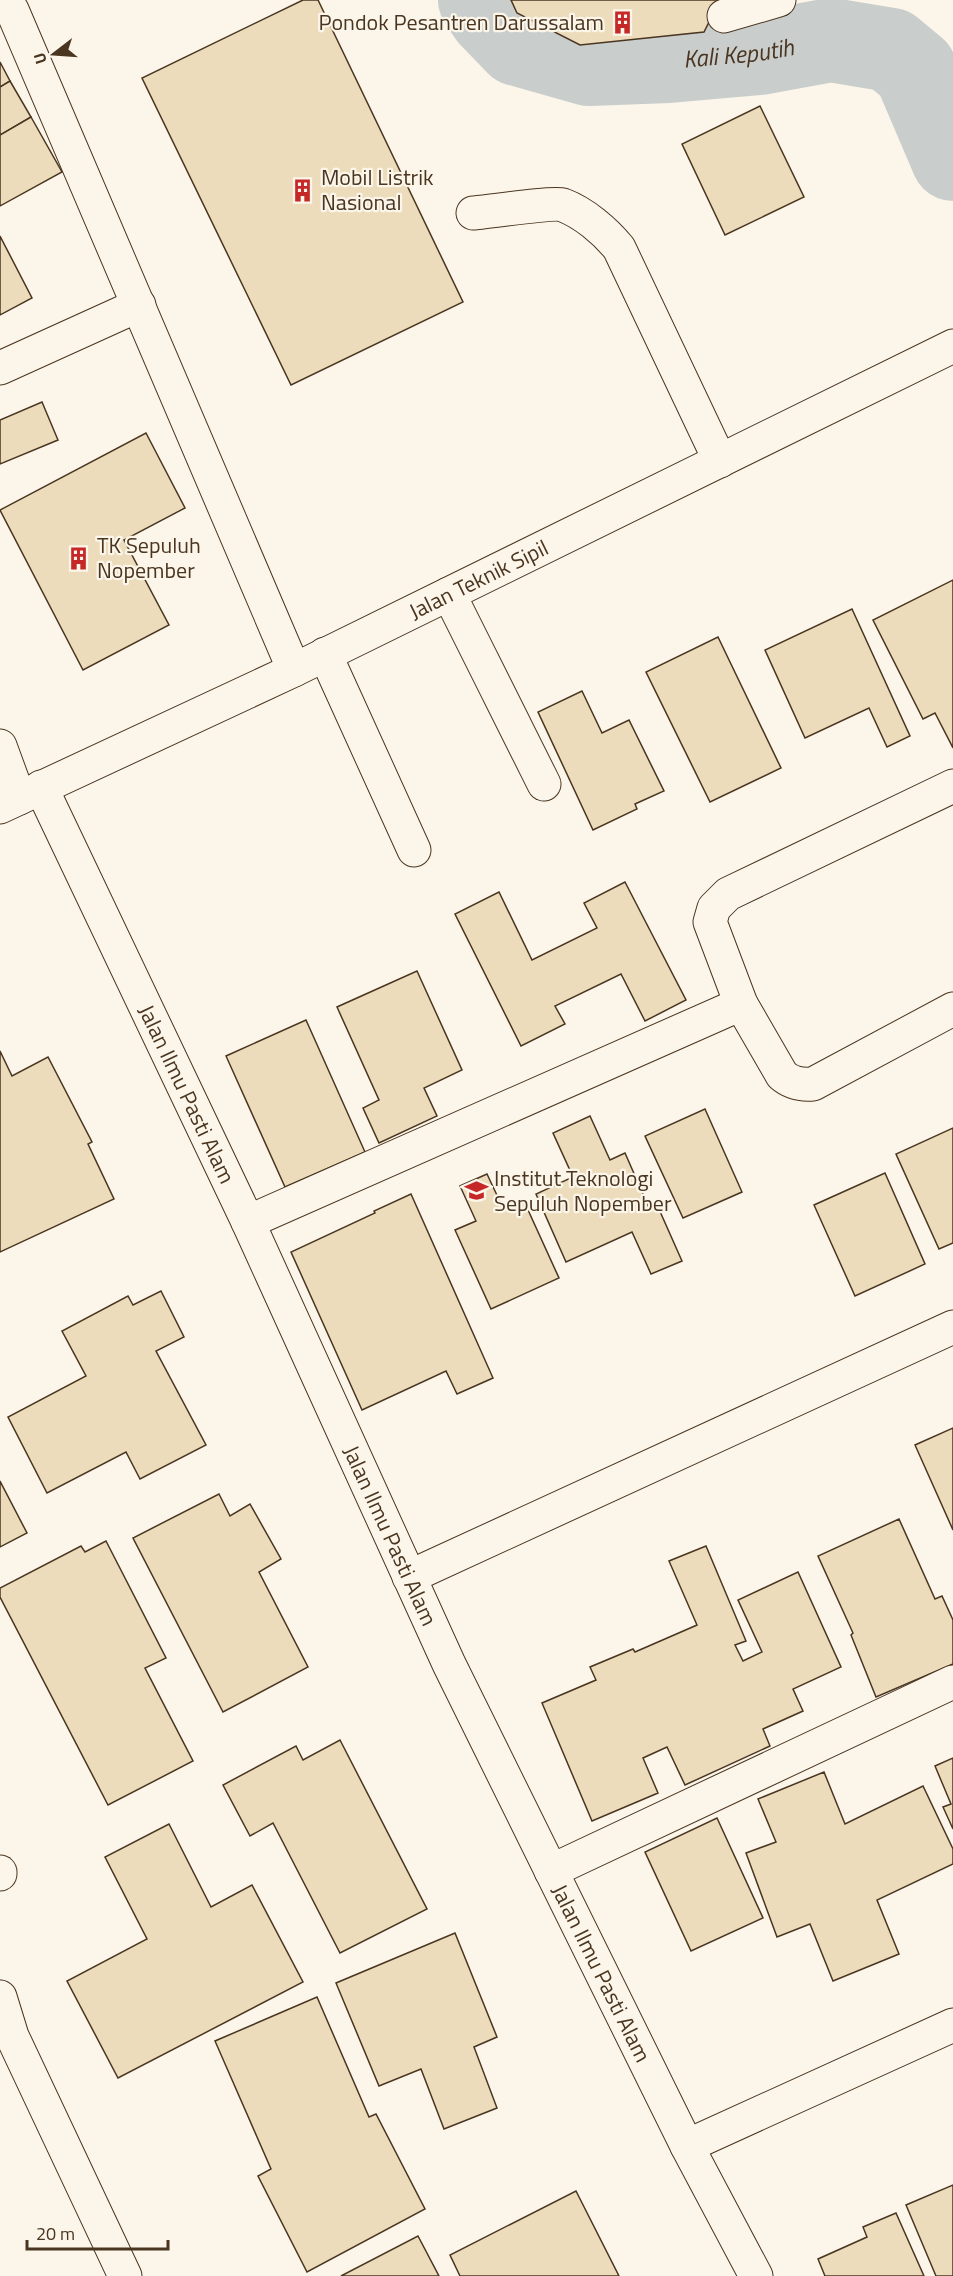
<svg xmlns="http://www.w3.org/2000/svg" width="953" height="2276" font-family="'Titillium Web',sans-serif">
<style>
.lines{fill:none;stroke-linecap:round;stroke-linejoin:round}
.river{stroke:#c9cecd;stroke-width:84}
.building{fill:#ecdcbc;stroke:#4a3520;stroke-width:1.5}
.minor-casing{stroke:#4a3520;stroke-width:35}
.minor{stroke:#fbf6e9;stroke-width:33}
.labels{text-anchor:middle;stroke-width:4.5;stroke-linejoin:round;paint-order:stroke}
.poi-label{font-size:22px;fill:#4a3520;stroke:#fbf6e9;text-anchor:start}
.street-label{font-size:22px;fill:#4a3520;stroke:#fbf6e9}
.water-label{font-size:24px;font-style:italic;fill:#4a3520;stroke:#fbf6e9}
</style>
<rect width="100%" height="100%" fill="#fbf6e9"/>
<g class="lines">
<!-- river -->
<path class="river" id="s1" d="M480,0L490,15L518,44L589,64L669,61L760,53L831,40L891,50L915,70L953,159"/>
</g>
<!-- building -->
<g class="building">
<path d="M303,0H318L463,302L291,385L142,78Z"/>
<path d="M511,0H720L704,32L580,45L517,13Z"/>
<path d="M0,62L10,81L0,87Z"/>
<path d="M10,81L31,117L0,135V87Z"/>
<path d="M760,106L804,197L725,235L682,144Z"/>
<path d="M31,117L62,172L0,206V135Z"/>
<path d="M0,236L32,298L0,315Z"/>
<path d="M42,402L58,440L0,464V420Z"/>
<path d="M146,433L185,508L124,540L169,625L83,670L0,510Z"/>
<path d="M953,580V748L935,713L923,719L873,620Z"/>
<path d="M852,609L910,736L887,747L869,708L805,738L765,650Z"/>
<path d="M718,637L781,768L710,802L646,672Z"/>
<path d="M582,691L602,733L629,720L664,791L635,804L637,809L593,830L538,712Z"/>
<path d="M625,882L686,1000L645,1021L621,974L555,1006L565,1024L521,1046L455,914L499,892L532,960L597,928L584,903Z"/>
<path d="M417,971L462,1070L424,1088L437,1116L379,1143L363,1108L379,1100L337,1007Z"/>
<path d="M306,1020L365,1152L285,1187L226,1056Z"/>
<path d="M0,1051L12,1076L48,1057L92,1142L88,1144L114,1199L0,1252Z"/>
<path d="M705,1109L742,1192L683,1218L645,1136Z"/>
<path d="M590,1116L610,1160L625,1153L650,1210L658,1207L682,1261L651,1274L632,1232L566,1262L536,1194L573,1177L553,1133Z"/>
<path d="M953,1128V1243L939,1249L896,1154Z"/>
<path d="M885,1173L925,1264L855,1296L814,1205Z"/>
<path d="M487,1174L503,1208L523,1199L559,1278L491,1309L455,1230L476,1221L460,1186Z"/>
<path d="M411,1194L493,1378L457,1394L446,1371L362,1410L291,1252L375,1213L374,1211Z"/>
<path d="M161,1291L184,1337L156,1351L206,1445L140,1479L126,1452L47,1493L8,1417L86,1376L62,1331L128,1296L133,1305Z"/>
<path d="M953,1428V1530L915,1445Z"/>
<path d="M0,1481L27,1533L0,1547Z"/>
<path d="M219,1494L230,1516L250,1504L281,1559L259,1572L308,1667L223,1712L133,1538Z"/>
<path d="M899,1519L935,1599L942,1596L953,1620V1664L876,1697L851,1635L853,1633L818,1556Z"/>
<path d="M106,1541L166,1658L145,1668L193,1761L108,1805L0,1597V1588L81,1546L85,1552Z"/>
<path d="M706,1546L746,1641L735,1645L743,1661L762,1652L738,1600L798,1572L841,1667L793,1689L803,1711L763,1729L770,1746L685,1785L667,1747L643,1758L658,1793L592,1821L542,1703L596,1680L590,1667L633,1649L635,1652L697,1625L669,1561Z"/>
<path d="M340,1740L427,1909L340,1953L273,1823L250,1836L223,1785L296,1746L303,1760Z"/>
<path d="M953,1758V1829L943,1807L951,1804L935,1766Z"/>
<path d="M824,1772L845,1824L923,1786L953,1849V1864L877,1900L899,1954L833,1981L810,1924L777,1937L746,1853L776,1842L758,1799Z"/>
<path d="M717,1818L763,1918L691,1951L645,1852Z"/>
<path d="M169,1824L211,1907L252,1885L303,1982L118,2078L67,1981L147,1939L105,1857Z"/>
<path d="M455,1933L497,2037L474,2047L497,2108L444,2129L421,2069L379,2086L336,1983Z"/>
<path d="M317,1997L369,2117L376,2114L425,2209L307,2272L258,2176L271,2169L215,2041Z"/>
<path d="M953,2185V2276H936L906,2205Z"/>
<path d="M576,2191L619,2276H460L450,2255Z"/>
<path d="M896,2213L924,2276H825L818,2259L867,2237L863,2227Z"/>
<path d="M418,2236L439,2276H341Z"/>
</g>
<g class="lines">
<defs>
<g id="minor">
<path d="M12,10L294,670"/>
<path d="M724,16L779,0"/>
<path d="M473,213C487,212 553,202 563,205C584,213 605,231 619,248L720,461"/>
<path d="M0,368L139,305"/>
<path d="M449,594L544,784"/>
<path d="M325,654L414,850"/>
<path d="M0,746L19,798"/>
<path d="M953,786L728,894L714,908L710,922L741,1004L782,1075C791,1083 800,1085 813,1084L953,1009"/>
<path id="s2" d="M41,787L248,1222L449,1664L687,2146L756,2276"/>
<path id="s3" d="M0,807L294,670L953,346"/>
<path d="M248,1222L741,1004"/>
<path d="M409,1577L953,1327"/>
<path d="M551,1871L953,1682"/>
<path d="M0,1872V1874"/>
<path d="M0,1997L12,2036L125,2276"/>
<path d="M687,2146L953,2025"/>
</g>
</defs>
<!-- minor casing -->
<use href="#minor" class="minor-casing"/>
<!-- minor -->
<use href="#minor" class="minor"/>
</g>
<!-- icons -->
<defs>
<symbol id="building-bare" viewBox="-9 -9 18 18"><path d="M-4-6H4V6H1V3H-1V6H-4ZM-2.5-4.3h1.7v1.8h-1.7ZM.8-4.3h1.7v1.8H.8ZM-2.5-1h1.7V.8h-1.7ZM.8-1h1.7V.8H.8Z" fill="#c62828" stroke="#fbf6e9" stroke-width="2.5" paint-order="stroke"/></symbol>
<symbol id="university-bare" viewBox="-9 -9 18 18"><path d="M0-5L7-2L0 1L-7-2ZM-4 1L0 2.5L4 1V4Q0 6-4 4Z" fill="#c62828" stroke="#fbf6e9" stroke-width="2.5" paint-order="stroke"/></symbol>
</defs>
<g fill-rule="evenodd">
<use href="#building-bare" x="606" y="6" width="33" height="33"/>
<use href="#building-bare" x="286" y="174" width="33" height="33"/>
<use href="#building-bare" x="62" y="542" width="33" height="33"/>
<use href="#university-bare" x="460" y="1174" width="33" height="33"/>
</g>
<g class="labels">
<!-- poi labels -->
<g class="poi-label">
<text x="604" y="30" text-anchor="end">Pondok Pesantren Darussalam</text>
<text x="321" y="185">Mobil Listrik<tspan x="321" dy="25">Nasional</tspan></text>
<text x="97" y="553">TK Sepuluh<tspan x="97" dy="25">Nopember</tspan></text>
<text x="494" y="1186">Institut Teknologi<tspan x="494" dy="25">Sepuluh Nopember</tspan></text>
</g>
<!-- street labels -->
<g class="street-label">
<text dy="8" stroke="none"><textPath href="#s3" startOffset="530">Jalan Teknik Sipil</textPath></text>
<text dy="8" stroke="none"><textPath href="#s2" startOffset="340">Jalan Ilmu Pasti Alam</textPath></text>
<text dy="8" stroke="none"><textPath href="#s2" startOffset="826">Jalan Ilmu Pasti Alam</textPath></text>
<text dy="8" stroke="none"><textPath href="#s2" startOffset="1312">Jalan Ilmu Pasti Alam</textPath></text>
</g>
<!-- water labels -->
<g class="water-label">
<text dy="8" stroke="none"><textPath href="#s1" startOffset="282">Kali Keputih</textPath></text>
</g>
</g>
<!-- north arrow -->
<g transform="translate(54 54) rotate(253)" stroke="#fbf6e9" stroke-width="4.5" paint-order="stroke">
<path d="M0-4.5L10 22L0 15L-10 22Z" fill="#4a3520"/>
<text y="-9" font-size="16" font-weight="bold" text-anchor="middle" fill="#4a3520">U</text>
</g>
<!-- scale -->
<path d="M27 2240v9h141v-9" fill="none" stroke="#4a3520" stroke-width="3"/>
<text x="36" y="2240" font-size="18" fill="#4a3520" stroke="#fbf6e9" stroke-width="4.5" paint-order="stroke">20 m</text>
</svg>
